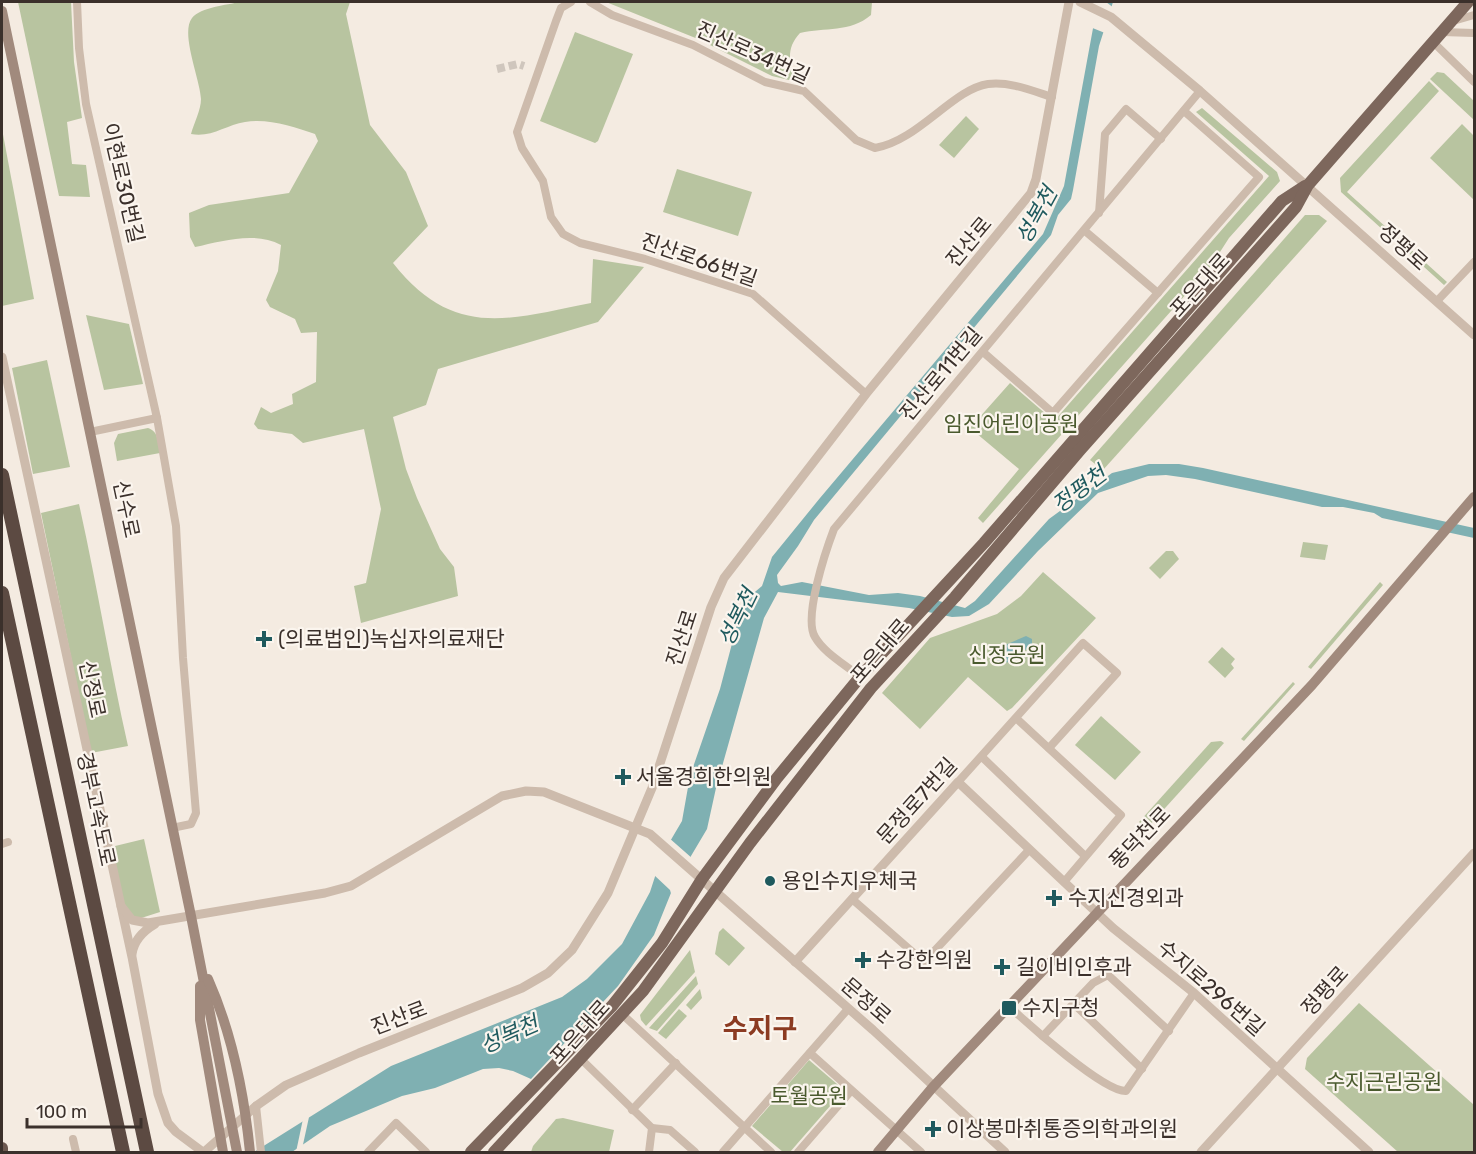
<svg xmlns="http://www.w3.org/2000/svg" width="1476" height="1154" font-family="Rubik,'Noto Sans KR',sans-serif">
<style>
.green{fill:#b8c4a0}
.water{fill:#7fb0b2}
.pier{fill:#f4ebe1}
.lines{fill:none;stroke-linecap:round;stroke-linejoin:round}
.minor-tunnel{stroke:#cfc6bd;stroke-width:8;stroke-dasharray:8 4;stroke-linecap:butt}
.minor{stroke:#cdbbac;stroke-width:8}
.tertiary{stroke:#cdbbac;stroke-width:9}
.secondary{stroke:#a18a7d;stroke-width:10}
.primary{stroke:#7d675c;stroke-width:12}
.trunk{stroke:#6c584f;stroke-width:12}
.motorway{stroke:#5c4a42;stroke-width:14}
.poi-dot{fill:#1f5a5e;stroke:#fbf5ee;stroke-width:2}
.labels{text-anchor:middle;stroke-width:4.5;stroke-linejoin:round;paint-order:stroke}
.street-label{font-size:21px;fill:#3b302b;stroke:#fbf5ee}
.park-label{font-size:21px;fill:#4a5a2e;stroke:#fbf5ee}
.poi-label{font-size:21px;fill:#3b302b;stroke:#fbf5ee;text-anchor:start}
.water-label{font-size:22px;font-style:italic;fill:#1f5a5e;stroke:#fbf5ee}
.district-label{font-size:27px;font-weight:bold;fill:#8c3b22;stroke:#fbf5ee}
</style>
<rect width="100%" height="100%" fill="#f4ebe1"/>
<!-- green -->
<g class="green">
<path d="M18,2H71L74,62L82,118L67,122L72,164L86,165L90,197L59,196Z"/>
<path d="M240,2H350L346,14L370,125L406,172L428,226L393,263C454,340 509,319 591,303L593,259L644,267L598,322L438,369L426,405L393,417L406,469L417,498L440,549L454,567L458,596L361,623L354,586L366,583L381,509L364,429L303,443L292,434L258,429L254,424L261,407L271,413L293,404L292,394L316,382L317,332L301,333L295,319L270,307L266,300L278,271L281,245C255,231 222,241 195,247L190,237L189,213L209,205L289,193L318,141L315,134C294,127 268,118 245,122C226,125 211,138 191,134C194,123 201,110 201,99C200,79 180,33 192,18C201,7 227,5 240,2Z"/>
<path d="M606,2H872L871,15C850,33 825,27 800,33C787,47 789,59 793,77L789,80L772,76L698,39Z"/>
<path d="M575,32L633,54L598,141L595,143L540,121Z"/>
<path d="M1437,72L1444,73L1474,101V120L1430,79Z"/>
<path d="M1429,81L1439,91L1347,192L1447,282L1444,285L1341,192L1340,178Z"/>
<path d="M1202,108L1277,172L1280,181L1229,238L1211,266L983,523L978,518L1019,469L970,428L1010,383L1054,421L1269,176L1196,112Z"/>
<path d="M966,116L979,129L954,158L939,145Z"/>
<path d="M1462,124L1474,136V200L1430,158Z"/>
<path d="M2,129L34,299L2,306Z"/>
<path d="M677,169L752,192L738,236L663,212Z"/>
<path d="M1305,215H1319L1327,221L1103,470L1090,460Z"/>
<path d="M86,315L129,324L143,384L104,390Z"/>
<path d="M47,360L70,467L33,474L12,368Z"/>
<path d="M148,428C159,432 158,442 160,453L117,461L114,443L118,434Z"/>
<path d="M79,504C97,585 110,666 128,746L91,753L41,513Z"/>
<path d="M1303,542L1328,545L1325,560L1300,557Z"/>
<path d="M1166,551H1173L1179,559L1160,579L1149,568Z"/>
<path d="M1043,572L1096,618L1012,708L1007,711L968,677L920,729L882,693L930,638L997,614L1021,596Z"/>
<path d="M1380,582L1383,585L1311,669L1308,667Z"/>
<path d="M1222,647L1235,659L1231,664L1234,668L1225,678L1208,662Z"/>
<path d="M1293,682L1295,684L1244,741L1241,739Z"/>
<path d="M1101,716L1141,752L1115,780L1075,745Z"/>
<path d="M1221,741L1224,743L1147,828L1139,822L1211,742Z"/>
<path d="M144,839L160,912L135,920L124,906L111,847Z"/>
<path d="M723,928L745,948L729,966L715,954L719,932Z"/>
<path d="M690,950L695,972L646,1026L641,1020L640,1015Z"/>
<path d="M696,976L698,984L657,1031L649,1028Z"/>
<path d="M700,989L702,998L691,1010L686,1005Z"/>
<path d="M1359,1003L1474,1105V1152H1398L1305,1069L1307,1058Z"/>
<path d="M679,1009L687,1016L666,1039L658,1033Z"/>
<path d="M809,1060L844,1090L790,1152H783L752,1126Z"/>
<path d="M563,1118L614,1130L609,1152H531L533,1146L556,1119Z"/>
</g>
<!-- water -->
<g class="water">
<path d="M1100,2H1113L1099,46L1073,190L1071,199L1058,215L1051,235L814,520L798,546L777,575L778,583L781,586L802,582L869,595L898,593L920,596L965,608L975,601L1049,519L1112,473L1149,464H1179L1203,468L1474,528V538L1382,518L1374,513L1343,507H1322L1195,479L1166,475L1148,476L1098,493L1038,551L989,604L969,616L952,617L909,608L778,592L764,618L716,788L707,829L675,883L654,935L618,986L531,1079L513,1071L499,1068L483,1069L435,1088L402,1096L330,1126L292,1152H254L391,1066L562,997L587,979L622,944L650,892L662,855L682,821L690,776L720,689L743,602L762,586L772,557L820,498L1043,234L1064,186L1096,12Z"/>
<path d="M1026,636L1032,639V644L1011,662L999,663L991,655L998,648Z"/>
</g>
<!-- pier -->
<g class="pier">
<path d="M1097,2H1106L1114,8L1105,33L1090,27Z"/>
<path d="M668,837L693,859L672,897L670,890L653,874L659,854Z"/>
<path d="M309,1117L302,1149L296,1152L303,1119Z"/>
</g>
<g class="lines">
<!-- minor-tunnel -->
<path class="minor-tunnel" d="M497,69L518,64L524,66"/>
<!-- minor -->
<g class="minor">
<path d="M77,2L79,48L86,104L157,418"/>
<path d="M571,2L561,8L556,21L517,132L522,148L543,181L551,217L563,234L580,243L645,259L753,294L866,394"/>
<path d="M590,2L612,15L693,45L765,82L804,91L856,140L875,148C918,141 953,89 988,84C1009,81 1033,91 1052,97"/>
<path d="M1453,21L1474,15"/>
<path d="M1442,32L1474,33"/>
<path d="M1432,41L1474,82"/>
<path d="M1099,213L1105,134L1126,109L1161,139"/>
<path d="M1085,231L1158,293"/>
<path d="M1437,301L1474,262"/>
<path d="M983,352L1053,413L1259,177L1184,111"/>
<path d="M90,432L157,418L176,526L183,658L196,813L191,824L172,828"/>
<path d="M860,677C846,665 824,653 815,637C803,618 826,550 834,529L1200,91"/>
<path d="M1017,719L1121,815L1064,882"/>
<path d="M982,757L1085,856"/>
<path d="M958,782L1083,643L1117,673L1049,748"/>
<path d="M2,844L8,842"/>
<path d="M852,899L924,962L1029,850"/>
<path d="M1075,1005L1142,1069"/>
<path d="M1010,1007C1028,1024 1104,1092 1126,1091L1194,993"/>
<path d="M623,1015L771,1152"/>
<path d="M1043,1036L1093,983L1108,975L1169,1031"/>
<path d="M810,1053L921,1152"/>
<path d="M582,1060L652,1128L649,1152"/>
<path d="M256,1106L261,1152"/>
<path d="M632,1110L676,1063"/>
<path d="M652,1128L670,1130L695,1152"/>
<path d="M73,1139L76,1152"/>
<path d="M368,1152L396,1123L426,1152"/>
<path d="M723,1152L848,1009"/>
<path d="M798,1152L851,1091"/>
</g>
<!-- tertiary -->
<g class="tertiary">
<path d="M1080,2L1111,17L1200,91L1474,335"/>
<path d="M2,357L132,957L158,1094L168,1123L176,1132L203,1152"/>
<path d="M121,906L132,920L148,923L325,893L351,886L502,796L526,791L544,792L650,834L873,1030L1005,1152"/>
<path d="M132,954C134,940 143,931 155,924"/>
<path d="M795,962L958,782L1113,928L1194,993L1369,1152"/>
<path d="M204,1152L256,1106L286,1085L359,1053L522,988L548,973L572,950L608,893L652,788L711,607L724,578L866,394L1031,193L1036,179L1069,2"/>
<path d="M1201,1152L1474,853"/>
</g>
<!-- secondary -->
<g class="secondary">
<path d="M2,11L191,916L237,1152"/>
<path d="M208,979C232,1033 244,1093 250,1152"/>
<path d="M200,986V1020L223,1152"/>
<path d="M878,1152L933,1087L1312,685L1474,497"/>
</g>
<!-- primary -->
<g class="primary">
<path d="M471,1152L612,1006L662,943L702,879L777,778L860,677L984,543L1282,201L1305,186"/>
<path d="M494,1152L643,991L750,843L871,688L955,597L1080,450L1296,207L1308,185L1468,2"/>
</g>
<!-- trunk -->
<path class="trunk" d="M2,1148V1152"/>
<!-- motorway -->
<g class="motorway">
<path d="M2,475L147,1152"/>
<path d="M2,593L123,1152"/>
</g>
</g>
<!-- markers -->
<g class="poi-dot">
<path d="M261 630h6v6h6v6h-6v6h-6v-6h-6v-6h6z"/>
<path d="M620 768h6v6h6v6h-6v6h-6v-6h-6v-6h6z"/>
<circle cx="770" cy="881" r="6"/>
<path d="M1051 889h6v6h6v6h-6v6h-6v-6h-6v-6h6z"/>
<path d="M860 951h6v6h6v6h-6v6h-6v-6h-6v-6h6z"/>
<path d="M999 958h6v6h6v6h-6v6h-6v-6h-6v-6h6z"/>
<rect x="1001" y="1000" width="16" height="16" rx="3"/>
<path d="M930 1120h6v6h6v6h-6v6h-6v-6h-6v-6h6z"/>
</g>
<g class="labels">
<!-- street labels -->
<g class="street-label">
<text transform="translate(753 53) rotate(24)" y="7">진산로34번길</text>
<text transform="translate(123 183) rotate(77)" y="7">이현로30번길</text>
<text transform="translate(969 242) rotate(-50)" y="7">진산로</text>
<text transform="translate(1403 247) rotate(42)" y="7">정평로</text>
<text transform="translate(699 260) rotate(19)" y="7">진산로66번길</text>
<text transform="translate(1200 285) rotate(-48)" y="7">포은대로</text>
<text transform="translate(941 374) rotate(-50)" y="7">진산로11번길</text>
<text transform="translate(126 509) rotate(78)" y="7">신수로</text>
<text transform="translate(682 638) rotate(-72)" y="7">진산로</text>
<text transform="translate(880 651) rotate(-49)" y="7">포은대로</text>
<text transform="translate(92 689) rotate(78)" y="7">신정로</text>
<text transform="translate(917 801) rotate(-48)" y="7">문정로7번길</text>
<text transform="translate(96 809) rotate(78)" y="7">경부고속도로</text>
<text transform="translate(1140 838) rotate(-46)" y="7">풍덕천로</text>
<text transform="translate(1211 988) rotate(41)" y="7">수지로296번길</text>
<text transform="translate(1325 991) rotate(-48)" y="7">정평로</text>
<text transform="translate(866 1001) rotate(41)" y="7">문정로</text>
<text transform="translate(399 1018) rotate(-21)" y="7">진산로</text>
<text transform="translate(580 1032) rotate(-48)" y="7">포은대로</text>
</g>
<!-- park labels -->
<g class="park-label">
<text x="1011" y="431">임진어린이공원</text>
<text x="1007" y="662">신정공원</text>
<text x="1384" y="1089">수지근린공원</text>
<text x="809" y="1103">토월공원</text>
</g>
<!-- poi labels -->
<g class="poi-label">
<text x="278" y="646">(의료법인)녹십자의료재단</text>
<text x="636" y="784">서울경희한의원</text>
<text x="782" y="888">용인수지우체국</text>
<text x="1068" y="905">수지신경외과</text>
<text x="876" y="967">수강한의원</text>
<text x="1016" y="974">길이비인후과</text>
<text x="1022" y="1015">수지구청</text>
<text x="946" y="1136">이상봉마취통증의학과의원</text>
</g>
<!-- water labels -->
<g class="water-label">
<text transform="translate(1036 215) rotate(-61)" y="8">성복천</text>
<text transform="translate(1079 489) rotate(-37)" y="8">정평천</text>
<text transform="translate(737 617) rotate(-64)" y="8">성복천</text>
<text transform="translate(509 1034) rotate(-24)" y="8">성복천</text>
</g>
<!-- district labels -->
<g class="district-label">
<text x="760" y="1038">수지구</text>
</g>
</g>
<!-- border -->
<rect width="1476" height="1154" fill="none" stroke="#3b302b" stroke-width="6"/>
<!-- scale -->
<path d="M27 1118v9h114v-9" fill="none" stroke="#3b302b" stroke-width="3"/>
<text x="36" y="1118" font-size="18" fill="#3b302b" stroke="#fbf5ee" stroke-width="4.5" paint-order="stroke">100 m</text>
</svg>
